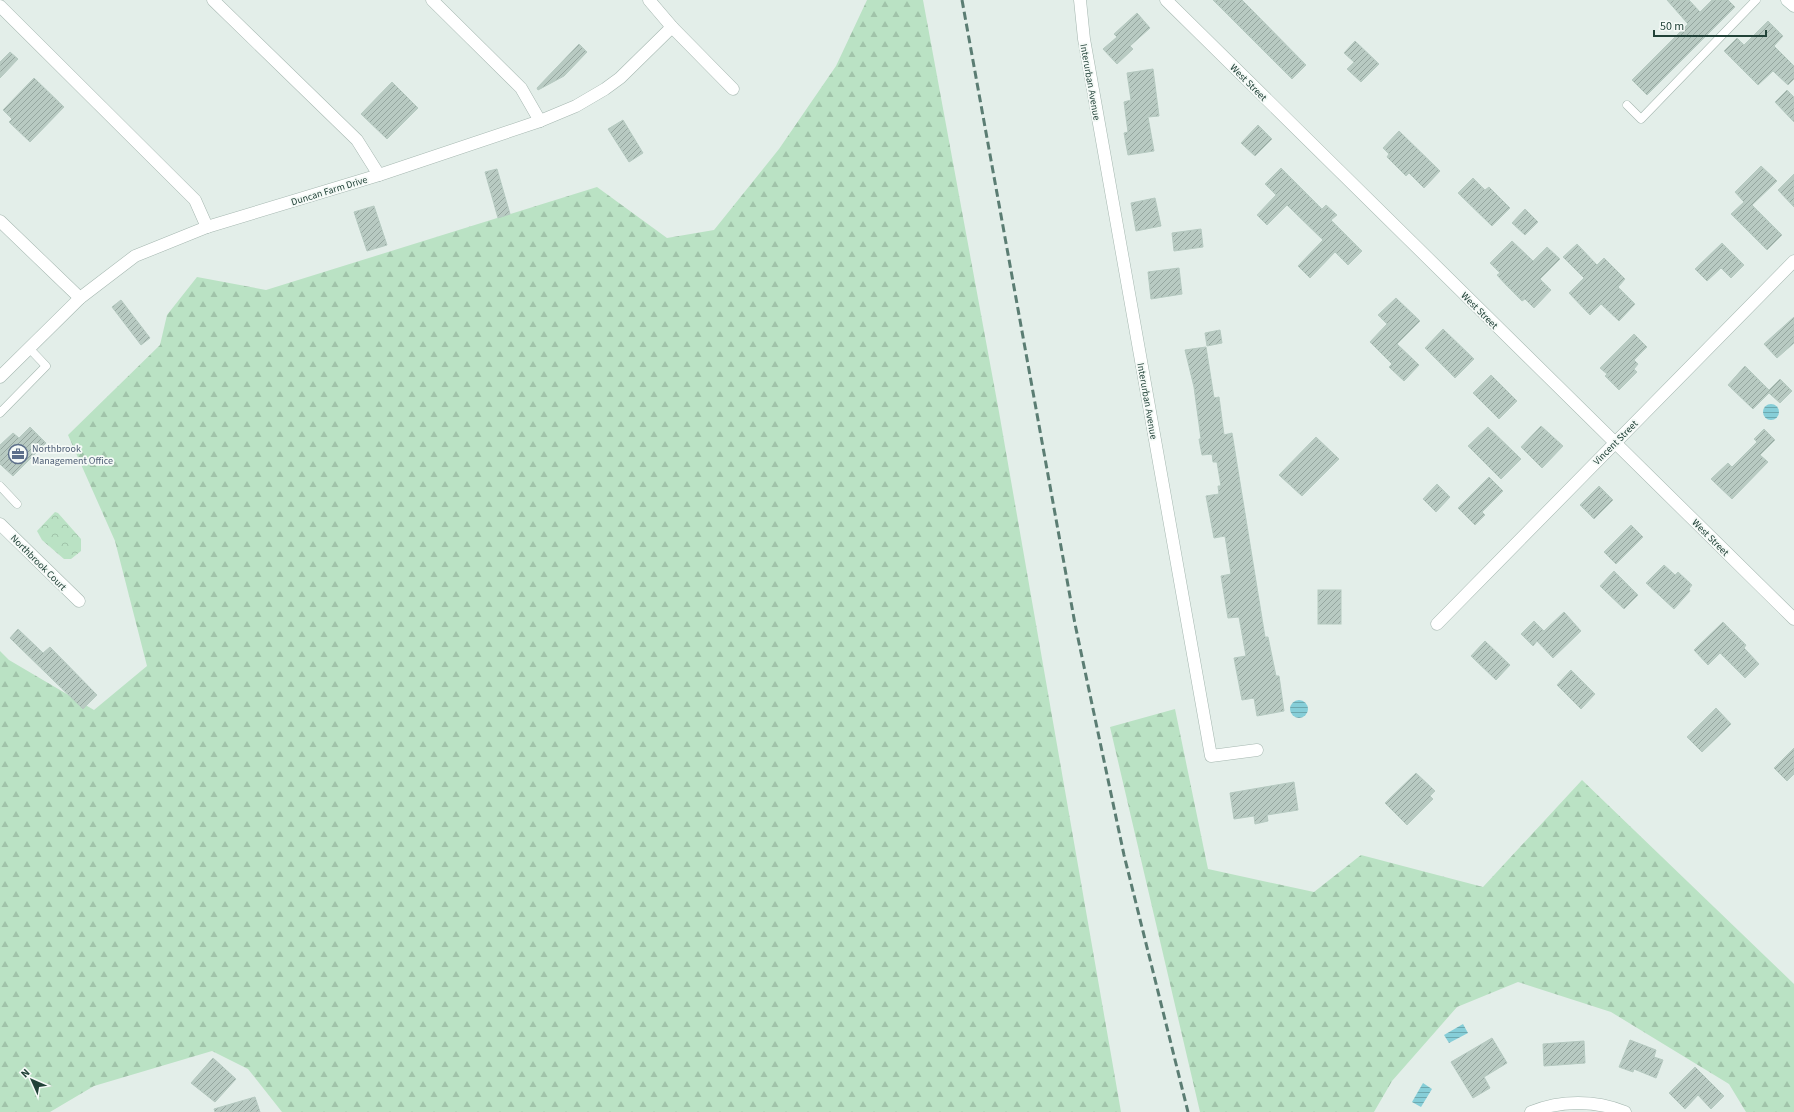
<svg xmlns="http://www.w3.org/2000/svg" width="1794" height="1112" font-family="'Source Sans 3',sans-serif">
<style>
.forest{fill:url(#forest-firs)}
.park{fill:url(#park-crowns)}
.water{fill:url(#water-rules)}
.building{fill:url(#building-hatch);stroke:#b5c9c0}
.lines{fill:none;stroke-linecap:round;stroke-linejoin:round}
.lane-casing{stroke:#a5b7b0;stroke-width:9}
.street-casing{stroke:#a5b7b0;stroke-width:13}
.secondary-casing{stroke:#a0bbb1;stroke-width:13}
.lane{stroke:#fff;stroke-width:8}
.street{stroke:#fff;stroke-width:12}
.secondary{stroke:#fff;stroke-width:12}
.rail{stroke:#5b7d73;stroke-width:3;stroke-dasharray:8 4;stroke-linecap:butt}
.labels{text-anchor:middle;stroke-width:3.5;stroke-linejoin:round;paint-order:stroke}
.street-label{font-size:10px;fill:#214238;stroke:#f5faf7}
.service-label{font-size:10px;fill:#4e5e75;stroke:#f5faf7;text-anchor:start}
</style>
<defs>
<pattern id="forest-firs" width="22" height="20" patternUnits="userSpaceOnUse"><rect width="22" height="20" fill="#bae2c4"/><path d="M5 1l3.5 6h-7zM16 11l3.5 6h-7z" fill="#a0c3a9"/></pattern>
<pattern id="park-crowns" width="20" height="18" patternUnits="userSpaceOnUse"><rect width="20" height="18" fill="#bae2c4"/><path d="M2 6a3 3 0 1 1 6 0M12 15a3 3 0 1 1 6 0" fill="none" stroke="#a0c3a9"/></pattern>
<pattern id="water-rules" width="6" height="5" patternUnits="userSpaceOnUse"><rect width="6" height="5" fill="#86ced8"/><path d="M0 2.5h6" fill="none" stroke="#6da9b0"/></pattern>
<pattern id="building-hatch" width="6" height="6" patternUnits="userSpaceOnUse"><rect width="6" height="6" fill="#b8cac2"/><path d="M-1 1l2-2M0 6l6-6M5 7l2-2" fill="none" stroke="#95a69f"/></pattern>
</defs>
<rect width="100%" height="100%" fill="#e3eee9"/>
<!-- forest -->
<g class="forest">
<path d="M867,0H923L999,412L1121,1112H282L248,1069L212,1051L94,1086L50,1112H0V651L9,660L94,710L147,666L115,541L68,435L160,345L167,315L197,277L266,290L597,187L667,238L714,230L779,149L836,66Z"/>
<path d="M1175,709L1208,869L1314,892L1361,855L1483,887L1582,780L1794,984V1112H1746L1729,1084L1611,1012L1518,982L1457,1007L1392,1081L1374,1112H1200L1110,727Z"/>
</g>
<!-- park -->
<path class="park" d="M55,512L58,513L81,539V551L71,559H64L42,540L37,531Z"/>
<!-- water -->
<g class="water">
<circle cx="1771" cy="412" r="8"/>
<circle cx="1299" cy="709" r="9"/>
<path d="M1463,1024L1468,1033L1449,1043L1444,1035Z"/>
<path d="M1423,1083L1432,1089L1421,1107L1412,1102Z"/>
</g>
<!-- building -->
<g class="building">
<path d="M1213,0H1242L1306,65L1292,79Z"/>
<path d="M1667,0H1689L1700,12L1712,0H1728L1735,7L1647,95L1632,80L1688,24Z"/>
<path d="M1137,13L1150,28L1130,46L1133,49L1117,64L1103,49L1117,37L1114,34Z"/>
<path d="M1768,21L1783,36L1774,46L1794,66V79L1788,85L1773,71L1758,85L1724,51L1737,38L1744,45Z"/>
<path d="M1355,41L1379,64L1361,82L1347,69L1354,62L1344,53Z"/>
<path d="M579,44L587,52L564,76L538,90L537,88Z"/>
<path d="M10,52L18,59L0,78V62Z"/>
<path d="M1153,69L1159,116L1148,117L1154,151L1128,155L1124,133L1128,132L1124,102L1131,100L1127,73Z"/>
<path d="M34,78L64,107L30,142L9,122L12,119L3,110Z"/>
<path d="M392,82L418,108L387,139L361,114Z"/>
<path d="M1787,90L1794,97V122L1775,102Z"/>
<path d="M623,120L643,153L629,162L608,129Z"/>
<path d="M1258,125L1272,139L1255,156L1241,143Z"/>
<path d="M1399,131L1440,171L1424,188L1409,173L1406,176L1387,157L1389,154L1383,148Z"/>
<path d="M1761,166L1777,181L1752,205L1782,235L1767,250L1731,214L1744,202L1735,192Z"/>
<path d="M1281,168L1322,209L1326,205L1337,215L1331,220L1362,251L1348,265L1335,252L1310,278L1298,266L1323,240L1287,205L1267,225L1257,215L1276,195L1265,184Z"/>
<path d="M497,169L510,214L498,218L485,172Z"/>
<path d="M1794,174V207L1778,190Z"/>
<path d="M1473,178L1485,190L1489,187L1510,208L1492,226L1458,193Z"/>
<path d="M1155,198L1161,226L1136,231L1131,203Z"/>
<path d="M374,206L387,245L367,251L354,212Z"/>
<path d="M1525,209L1538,222L1525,235L1512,223Z"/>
<path d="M1201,229L1203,247L1174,251L1172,233Z"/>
<path d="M1512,241L1533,261L1547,247L1560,259L1540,279L1551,290L1534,308L1525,299L1522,301L1507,286L1497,275L1500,273L1490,263Z"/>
<path d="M1722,243L1744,265L1731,278L1721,268L1707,281L1695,269Z"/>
<path d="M1577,244L1597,265L1604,258L1625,279L1618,287L1635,304L1619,321L1601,304L1590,315L1569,293L1584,278L1563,257Z"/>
<path d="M1179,268L1182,294L1151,299L1148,272Z"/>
<path d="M1396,298L1420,321L1397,344L1419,365L1404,381L1389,367L1392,364L1370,342L1387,324L1378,315Z"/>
<path d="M121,300L150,338L141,345L112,307Z"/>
<path d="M1794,317V343L1777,358L1764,344Z"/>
<path d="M1443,329L1474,359L1455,378L1425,348Z"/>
<path d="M1220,330L1222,343L1207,346L1205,333Z"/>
<path d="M1634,334L1647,347L1634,360L1638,364L1634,369L1637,372L1619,390L1605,376L1607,374L1600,368Z"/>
<path d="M1206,347L1214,398L1219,397L1224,435L1232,433L1265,637H1268L1276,676H1279L1284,711L1257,716L1254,698L1242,700L1234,658L1246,656L1239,617L1228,618L1221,576L1231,574L1225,536L1214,538L1206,496L1219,494L1218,486H1221L1217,462H1213L1212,454L1202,455L1199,439H1201L1194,387L1185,350Z"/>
<path d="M1745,366L1769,390L1780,379L1792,391L1780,403L1769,393L1753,409L1728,385Z"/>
<path d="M1491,375L1517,401L1499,419L1473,393Z"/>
<path d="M1541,426L1563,446L1542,468L1521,447Z"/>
<path d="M30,427L46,443L13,476L0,464V445L13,433L19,438Z"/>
<path d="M1488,427L1521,459L1501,479L1468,446Z"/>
<path d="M1764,429L1775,440L1760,455L1768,462L1732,499L1711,479L1728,463L1732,467L1757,442L1754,439Z"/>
<path d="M1316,437L1339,459L1302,496L1279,475Z"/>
<path d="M1489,477L1503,491L1482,512L1485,515L1475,525L1458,508Z"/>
<path d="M1437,484L1450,497L1436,512L1423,499Z"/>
<path d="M1599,486L1613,500L1594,519L1580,505Z"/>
<path d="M1631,525L1643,537L1616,564L1604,552Z"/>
<path d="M1664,565L1675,575L1678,572L1692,585L1689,589L1690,591L1674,609L1646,583Z"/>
<path d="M1614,571L1638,595L1624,609L1600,586Z"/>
<rect x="1318" y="590" width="23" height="34"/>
<path d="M1564,612L1581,631L1553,658L1537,641L1533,646L1521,634L1534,621L1544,631Z"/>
<path d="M1723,622L1746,645L1744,648L1759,664L1745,678L1720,653L1708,665L1694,650Z"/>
<path d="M18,629L43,653L50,647L97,695L83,709L10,638Z"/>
<path d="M1485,641L1510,665L1496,680L1471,656Z"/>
<path d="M1571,670L1595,694L1581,709L1557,685Z"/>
<path d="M1716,708L1731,724L1702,752L1687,737Z"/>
<path d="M1794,748V774L1787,781L1774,768Z"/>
<path d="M1416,773L1435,791L1430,796L1433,799L1407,825L1385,803Z"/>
<path d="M1294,782L1298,810L1267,815L1268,821L1255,824L1254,816L1234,819L1230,793Z"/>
<path d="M1492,1038L1507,1063L1484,1077L1490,1088L1473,1098L1451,1062Z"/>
<path d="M1630,1040L1656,1050L1654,1057L1663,1060L1656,1078L1634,1069L1633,1072L1619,1067Z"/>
<path d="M1584,1041L1585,1063L1544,1066L1543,1044Z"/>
<path d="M213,1058L236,1079L215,1102L191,1083Z"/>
<path d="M1695,1067L1724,1096L1711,1109L1698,1095L1685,1109L1669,1093Z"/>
<path d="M255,1097L260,1112H215L214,1109Z"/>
</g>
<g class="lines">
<defs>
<g id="lane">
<path d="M1627,105L1641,119L1756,0"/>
<path d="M0,413L46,366L29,348"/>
<path d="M0,486L17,504"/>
</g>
<g id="street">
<path d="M213,0L357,140L379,175"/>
<path d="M432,0L521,88L540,121"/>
<path d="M649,0L672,27L733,89"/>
<path d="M1080,0L1084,39L1211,756L1257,750"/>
<path d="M1166,0L1794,619"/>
<path d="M0,6L195,200L207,227"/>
<path d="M0,221L80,298"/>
<path d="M0,377L80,298L135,256L207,227L379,175L540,121L576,106L605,89L620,78L672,27"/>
<path d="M0,524L79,601"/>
<path d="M1437,624L1794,261"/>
<path d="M1531,1112C1561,1100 1595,1100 1625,1112"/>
</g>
<path id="secondary" d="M1787,0L1794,6"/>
</defs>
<!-- lane casing -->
<use href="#lane" class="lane-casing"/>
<!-- street casing -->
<use href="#street" class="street-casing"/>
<!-- secondary casing -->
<use href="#secondary" class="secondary-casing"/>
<!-- lane -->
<use href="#lane" class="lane"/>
<!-- street -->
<use href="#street" class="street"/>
<!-- secondary -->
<use href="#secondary" class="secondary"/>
<!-- rail -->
<path class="rail" d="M962,0L1075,624L1124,855L1188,1112"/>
</g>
<!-- icons -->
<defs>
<symbol id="office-ring" viewBox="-11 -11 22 22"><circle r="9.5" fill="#f5faf7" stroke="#5c6f8a" stroke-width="1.5"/><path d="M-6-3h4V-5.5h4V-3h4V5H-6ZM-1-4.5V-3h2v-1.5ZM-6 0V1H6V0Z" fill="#5c6f8a"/></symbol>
</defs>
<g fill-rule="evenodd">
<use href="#office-ring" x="7" y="443" width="22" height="22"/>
</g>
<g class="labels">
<!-- street labels -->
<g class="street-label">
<text transform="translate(1091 82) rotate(80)" y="4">Interurban Avenue</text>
<text transform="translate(1249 82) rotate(45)" y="4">West Street</text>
<text transform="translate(329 190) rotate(-17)" y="4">Duncan Farm Drive</text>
<text transform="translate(1480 310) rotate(45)" y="4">West Street</text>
<text transform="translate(1148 401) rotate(80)" y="4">Interurban Avenue</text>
<text transform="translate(1615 442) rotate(-45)" y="4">Vincent Street</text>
<text transform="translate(1711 537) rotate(45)" y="4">West Street</text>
<text transform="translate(39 562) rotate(45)" y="4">Northbrook Court</text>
</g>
<!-- service labels -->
<g class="service-label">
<text x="32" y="452">Northbrook<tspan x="32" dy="12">Management Office</tspan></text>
</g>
</g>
<!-- north arrow -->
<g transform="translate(32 1080) rotate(315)" stroke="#f5faf7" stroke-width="3" paint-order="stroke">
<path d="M0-3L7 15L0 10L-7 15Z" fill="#214238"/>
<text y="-6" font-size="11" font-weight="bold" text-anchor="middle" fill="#214238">N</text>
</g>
<!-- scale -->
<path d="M1654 30v6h112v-6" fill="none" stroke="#214238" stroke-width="2"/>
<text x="1660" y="30" font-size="12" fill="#214238" stroke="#f5faf7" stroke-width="3" paint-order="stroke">50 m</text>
</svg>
